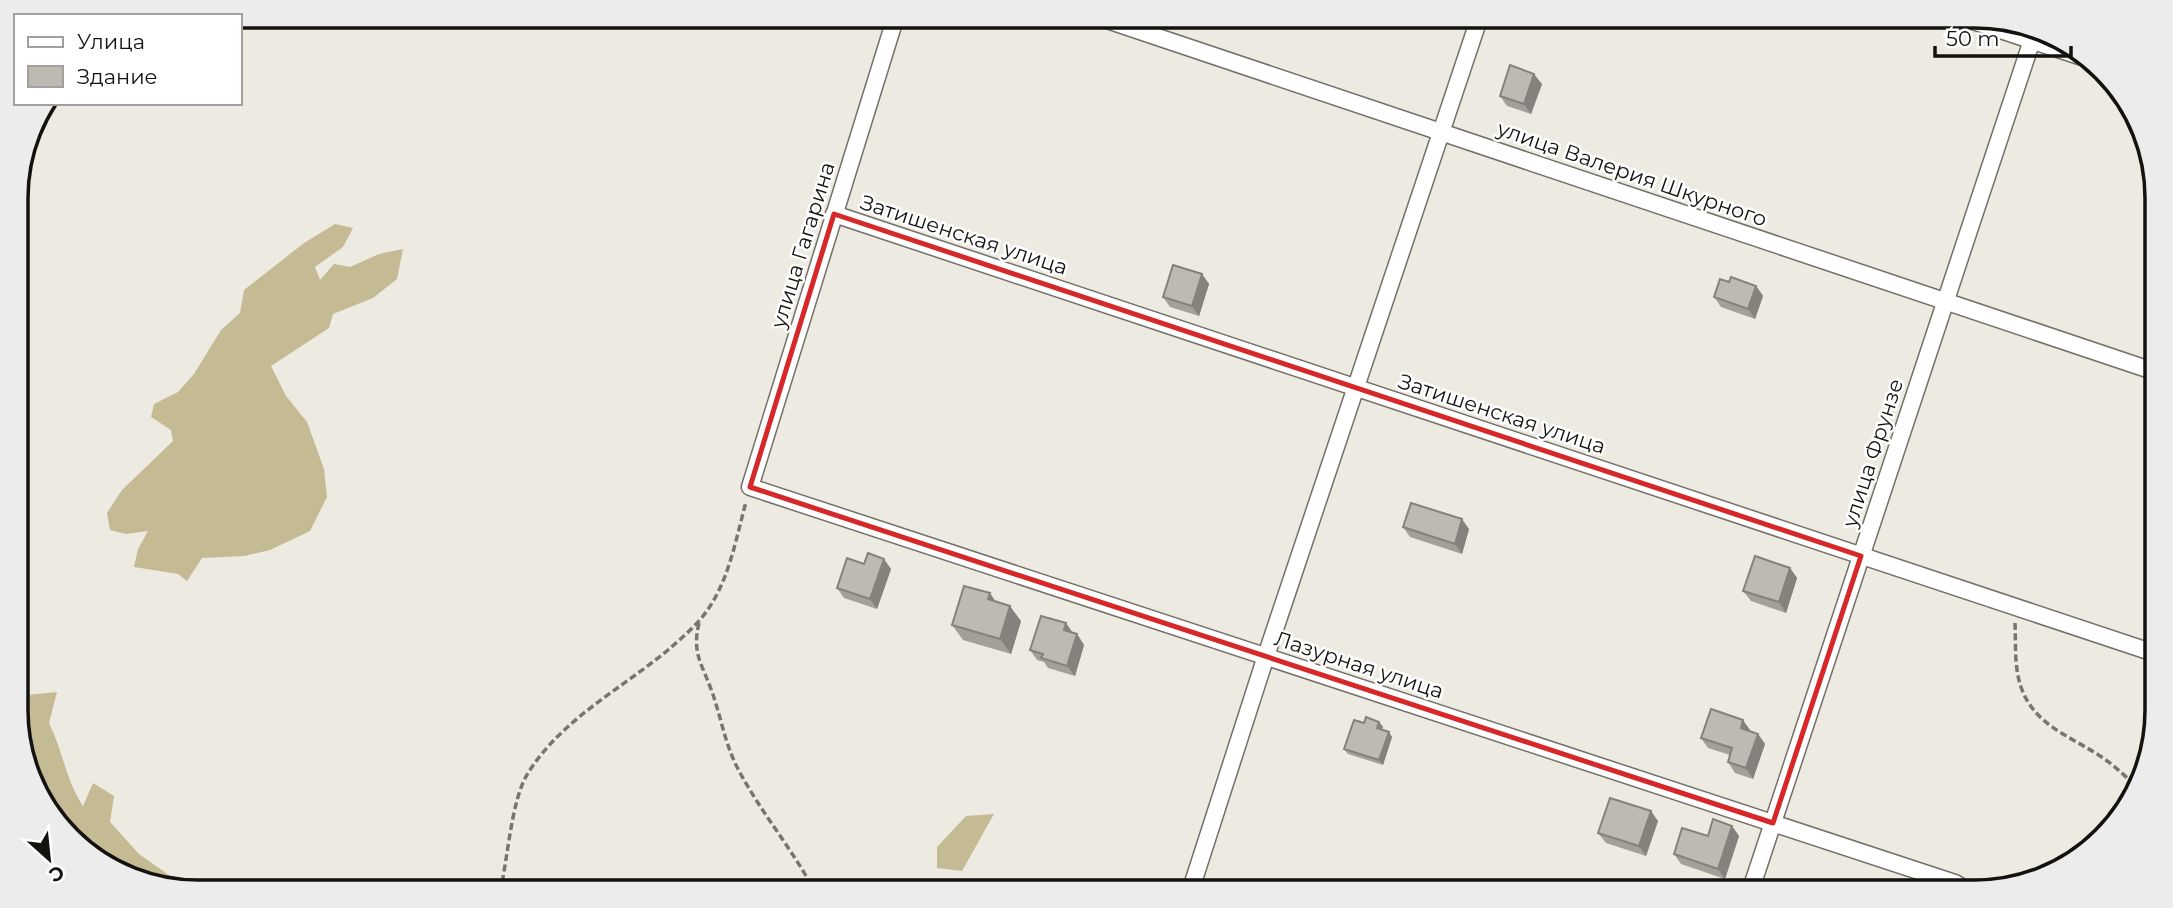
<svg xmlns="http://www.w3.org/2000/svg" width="2173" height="908" font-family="Montserrat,sans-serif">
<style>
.forest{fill:#c4ba94}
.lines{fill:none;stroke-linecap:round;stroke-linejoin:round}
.minor-casing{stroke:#727068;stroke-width:19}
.path{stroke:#77756f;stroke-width:3.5;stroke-dasharray:7 3.5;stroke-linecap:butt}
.minor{stroke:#fff;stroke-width:16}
.wall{fill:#a3a098}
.shaded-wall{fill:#84827c}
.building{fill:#bdbab1;stroke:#84827c;stroke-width:2}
.marked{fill:none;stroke:#d62828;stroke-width:5;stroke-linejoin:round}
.labels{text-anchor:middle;stroke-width:5;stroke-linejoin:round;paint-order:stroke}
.street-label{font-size:21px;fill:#13120f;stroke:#fff}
.rim{fill:none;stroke:#13120f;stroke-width:3.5}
</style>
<rect width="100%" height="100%" fill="#edebe1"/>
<!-- forest -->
<g class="forest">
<path d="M335,224L353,228L343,247L315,267L320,280L334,264L350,267L379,254L403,249L397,279L373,298L333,314L329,328L271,366L286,396L307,422L324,469L327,497L310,531L270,550L244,556L202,558L187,581L178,574L134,567L138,549L148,531L126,534L110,530L107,513L122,490L173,441L171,430L151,417L154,404L178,392L194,374L221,330L240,313L244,290L304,243Z"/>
<path d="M57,692L49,723C63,751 66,781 83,806L93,783L114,796L110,822L139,854L180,883L184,889L129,878L54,821L17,734V706L27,695Z"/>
<path d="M994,814L962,871L937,868V847L966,816Z"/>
</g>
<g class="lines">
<defs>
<g id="minor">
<path d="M896,16L750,487L1955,883L1970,892"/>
<path d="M1095,16L2156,372"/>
<path d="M1958,16L2079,56"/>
<path d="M834,214L2157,654"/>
<path d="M1190,892L1266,656L1480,16"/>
<path d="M1750,892L2036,28"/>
</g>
</defs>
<!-- minor casing -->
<use href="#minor" class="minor-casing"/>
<!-- path -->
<g class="path">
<path d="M699,623C692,653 701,662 711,689C720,713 724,740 736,765C758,809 792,848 815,892"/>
<path d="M2015,623C2016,644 2014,667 2021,687C2034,725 2070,736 2100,756C2114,765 2125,776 2137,787"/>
<path d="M500,892C508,859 511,800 528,773C562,719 621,689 668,650C684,636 701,622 712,603C730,574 737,535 746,502"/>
</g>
<!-- minor -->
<use href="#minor" class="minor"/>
</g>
<!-- wall -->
<g class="wall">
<path d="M1542,84L1531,114L1507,106L1500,96Z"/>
<path d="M1202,274L1209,284L1199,316L1170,307L1163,297Z"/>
<path d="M1729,282L1756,286L1763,296L1755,319L1721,307L1714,297Z"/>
<path d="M1403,527L1469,529L1462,554L1410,537Z"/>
<path d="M864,564L891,569L877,609L844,598L837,588Z"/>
<path d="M1790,568L1797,578L1786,613L1751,601L1743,591Z"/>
<path d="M995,601L1021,621L1011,654L963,640L952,625Z"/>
<path d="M1073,633L1077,634L1084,645L1075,676L1048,668L1044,662L1037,660L1030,650Z"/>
<path d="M1379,722L1383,727L1382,729L1392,737L1383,765L1348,754L1344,749L1364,723Z"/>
<path d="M1750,730V731L1758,734L1765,744L1753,779L1735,773L1728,762L1730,755L1708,748L1701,738Z"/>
<path d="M1658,821L1646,856L1606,843L1598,833Z"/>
<path d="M1732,826L1739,836L1725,879L1681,864L1674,854L1708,836Z"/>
</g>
<!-- shaded-wall -->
<g class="shaded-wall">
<path d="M1534,74L1542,84L1531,114L1524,104Z"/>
<path d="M1202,274L1209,284L1199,316L1192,306Z"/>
<path d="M1756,286L1763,296L1755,319L1748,309Z"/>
<path d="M1462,519L1469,529L1462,554L1455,544Z"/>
<path d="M884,559L891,569L877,609L870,599Z"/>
<path d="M1790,568L1797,578L1786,613L1779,602Z"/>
<path d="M990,593L1000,608L988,599Z"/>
<path d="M1010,606L1021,621L1011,654L1000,639Z"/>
<path d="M1066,623L1073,633L1064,630Z"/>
<path d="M1077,634L1084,645L1075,676L1067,666Z"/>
<path d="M1743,720L1750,730L1748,738L1741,728Z"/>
<path d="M1379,722L1383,727L1381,733L1377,728Z"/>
<path d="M1389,732L1392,737L1383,765L1379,760Z"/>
<path d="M1758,734L1765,744L1753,779L1746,768Z"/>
<path d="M1651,811L1658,821L1646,856L1639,846Z"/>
<path d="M1732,826L1739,836L1725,879L1718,869Z"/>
</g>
<!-- building -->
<g class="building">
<path d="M1510,65L1534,74L1524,104L1500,96Z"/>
<path d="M1173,265L1202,274L1192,306L1163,297Z"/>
<path d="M1731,277L1756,286L1748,309L1714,297L1720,279L1729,282Z"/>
<path d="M1411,503L1462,519L1455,544L1403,527Z"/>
<path d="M868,553L884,559L870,599L837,588L847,558L864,564Z"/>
<path d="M1755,556L1790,568L1779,602L1743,591Z"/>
<path d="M964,586L990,593L988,599L1010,606L1000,639L952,625Z"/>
<path d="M1041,616L1066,623L1064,630L1077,634L1067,666L1041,658L1043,654L1030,650Z"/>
<path d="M1711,709L1743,720L1741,728L1758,734L1746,768L1728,762L1732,748L1701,738Z"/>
<path d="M1366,717L1379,722L1377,728L1389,732L1379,760L1344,749L1354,720L1364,723Z"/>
<path d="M1610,798L1651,811L1639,846L1598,833Z"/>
<path d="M1713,819L1732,826L1718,869L1674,854L1682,828L1708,836Z"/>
<path d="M1848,888L1861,892H1847Z"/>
</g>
<!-- marked area -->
<path class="marked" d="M834,214L1861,556L1773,823L750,487Z"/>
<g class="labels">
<!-- street labels -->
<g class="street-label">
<text transform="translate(1632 174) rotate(19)" y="7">улица Валерия Шкурного</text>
<text transform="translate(964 235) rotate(18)" y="7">Затишенская улица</text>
<text transform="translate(803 245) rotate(-73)" y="7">улица Гагарина</text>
<text transform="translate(1502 414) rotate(18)" y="7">Затишенская улица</text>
<text transform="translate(1873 453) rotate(-72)" y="7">улица Фрунзе</text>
<text transform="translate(1359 665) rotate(18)" y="7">Лазурная улица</text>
</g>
</g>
<!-- crop -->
<path d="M0 0H2173V908H0ZM198 28H1975A170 170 0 0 1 2145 198V710A170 170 0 0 1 1975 880H198A170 170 0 0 1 28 710V198A170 170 0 0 1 198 28Z" fill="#ececec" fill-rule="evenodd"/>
<path class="rim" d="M198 28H1975A170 170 0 0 1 2145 198V710A170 170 0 0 1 1975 880H198A170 170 0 0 1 28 710V198A170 170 0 0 1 198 28Z"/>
<!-- legend -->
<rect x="14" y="14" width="228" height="91" fill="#ffffff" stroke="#a1a09f" stroke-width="2"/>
<rect x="28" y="37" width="35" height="10" fill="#ffffff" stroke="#a1a09f" stroke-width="2"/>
<text x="77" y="49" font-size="21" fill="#13120f">Улица</text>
<rect x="28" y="66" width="35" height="21" fill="#bdbab1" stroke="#a1a09f" stroke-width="2"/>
<text x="77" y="84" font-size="21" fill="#13120f">Здание</text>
<!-- north arrow -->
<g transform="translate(49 859) rotate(153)" stroke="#ffffff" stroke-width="5" paint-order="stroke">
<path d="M0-5L12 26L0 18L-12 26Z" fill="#13120f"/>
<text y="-10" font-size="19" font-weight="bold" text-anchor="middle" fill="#13120f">С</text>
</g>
<!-- scale -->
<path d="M1935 46v10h136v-10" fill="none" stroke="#13120f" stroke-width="3.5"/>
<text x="1946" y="46" font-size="21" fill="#13120f" stroke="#ffffff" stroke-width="5" paint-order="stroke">50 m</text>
</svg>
